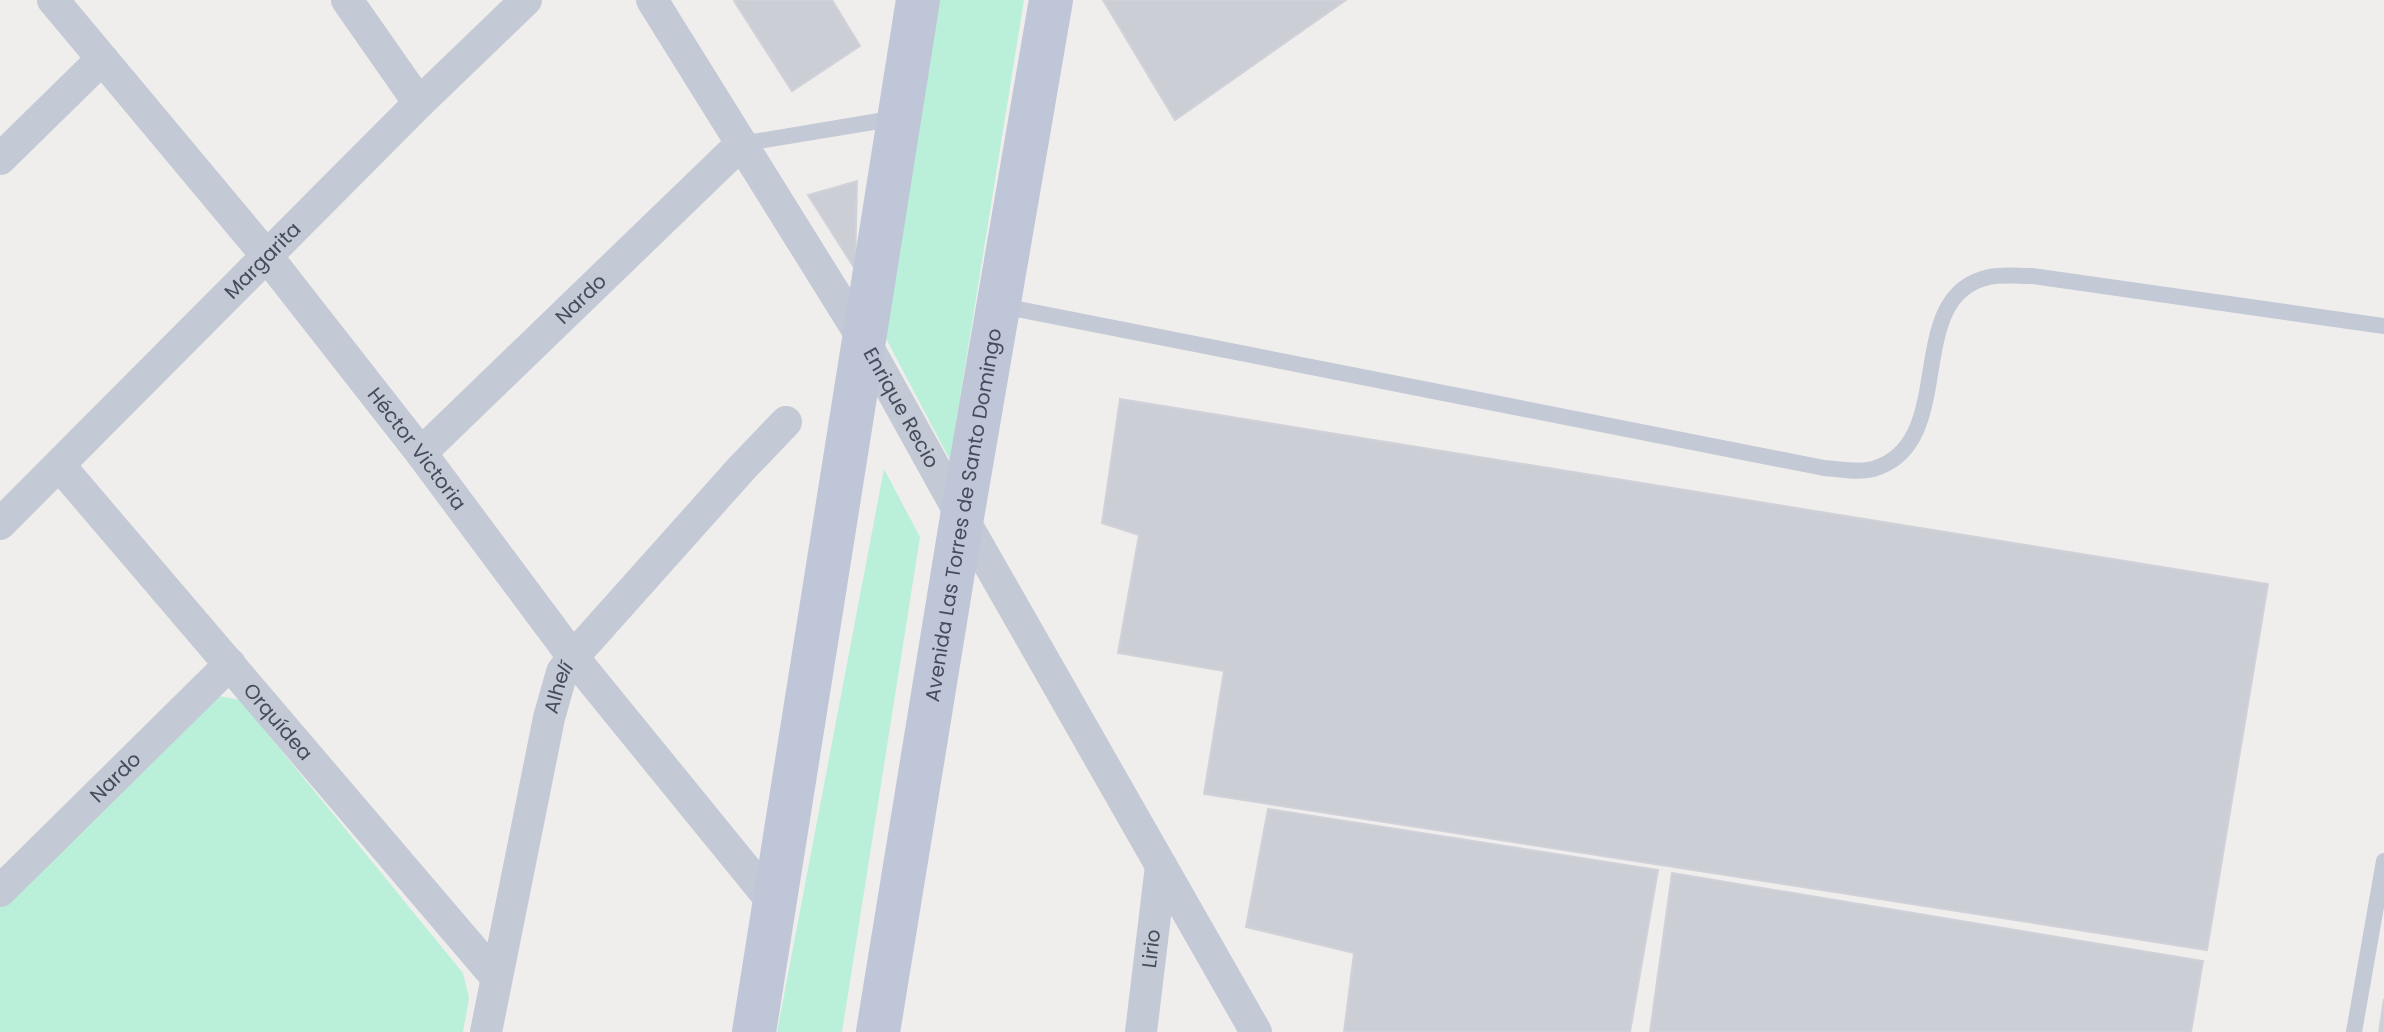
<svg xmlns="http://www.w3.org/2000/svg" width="2384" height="1032" font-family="Poppins,sans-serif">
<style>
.green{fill:#baf0d9}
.building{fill:#ccced5;stroke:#d1d2d9;stroke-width:2}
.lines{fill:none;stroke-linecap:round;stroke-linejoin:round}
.lane{stroke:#c3c9d5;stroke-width:16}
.street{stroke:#c3c9d5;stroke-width:32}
.secondary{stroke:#bfc6d7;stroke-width:44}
.labels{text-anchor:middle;stroke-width:6;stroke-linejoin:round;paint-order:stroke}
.street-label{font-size:20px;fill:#454c5b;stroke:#fff}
</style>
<rect width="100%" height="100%" fill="#f0eeed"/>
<!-- green -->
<g class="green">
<path d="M932,0H1024L950,460L882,331Z"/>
<path d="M884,469L920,537L842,1032H777Z"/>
<path d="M208,694L240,700L463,973L469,998L463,1032H0V902Z"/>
</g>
<!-- building -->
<g class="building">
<path d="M736,0H832L860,46L792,91L734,1Z"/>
<path d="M1103,0H1346L1175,120Z"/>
<path d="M857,181L855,269L808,195Z"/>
<path d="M1120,399L2268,584L2207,950L1204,794L1224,671L1118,653L1139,535L1102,523Z"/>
<path d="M1268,809L1658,870L1630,1032H1344L1354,953L1246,927Z"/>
<path d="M1672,873L2203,961L2191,1032H1650Z"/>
<path d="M2384,999V1032H2379Z"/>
</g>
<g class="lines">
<!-- lane -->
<g class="lane">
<path d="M741,144L897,118"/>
<path d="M1002,306L1824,468C1840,469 1858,473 1873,469C1961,444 1900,296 1989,277C2002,274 2018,276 2032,276L2384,326"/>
<path d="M2354,1032L2384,861"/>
</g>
<!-- street -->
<g class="street">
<path id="s1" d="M53,0L266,255L421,453L573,657L775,905"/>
<path d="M347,0L419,103"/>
<path id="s2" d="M652,0L865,342L962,517L1256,1032"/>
<path d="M0,159L102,59"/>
<path id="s3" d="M421,453L741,144"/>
<path id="s4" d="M60,466L496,977"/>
<path id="s5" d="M0,524L419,103L526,0"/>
<path id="s6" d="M0,891L230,664"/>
<path id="s7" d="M486,1032L549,718L562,672L573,657L741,469L786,422"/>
<path id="s8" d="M1141,1032L1161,866"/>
</g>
<!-- secondary -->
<g class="secondary">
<path d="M754,1032L918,0"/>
<path id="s9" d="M878,1032L962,517L1051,0"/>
</g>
</g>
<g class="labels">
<!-- street labels -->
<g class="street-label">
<text dy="7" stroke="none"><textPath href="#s5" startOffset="372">Margarita</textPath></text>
<text dy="7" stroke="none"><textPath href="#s3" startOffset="222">Nardo</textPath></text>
<text dy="7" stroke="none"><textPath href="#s2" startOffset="478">Enrique Recio</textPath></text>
<text dy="7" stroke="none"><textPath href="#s1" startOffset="578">Héctor Victoria</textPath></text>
<text dy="7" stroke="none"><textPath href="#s9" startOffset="524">Avenida Las Torres de Santo Domingo</textPath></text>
<text dy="7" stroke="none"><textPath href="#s7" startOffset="352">Alhelí</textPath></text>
<text dy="7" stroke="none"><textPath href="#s4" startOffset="336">Orquídea</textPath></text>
<text dy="7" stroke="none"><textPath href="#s6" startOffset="162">Nardo</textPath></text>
<text dy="7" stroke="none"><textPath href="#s8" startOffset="84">Lirio</textPath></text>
</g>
</g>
</svg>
